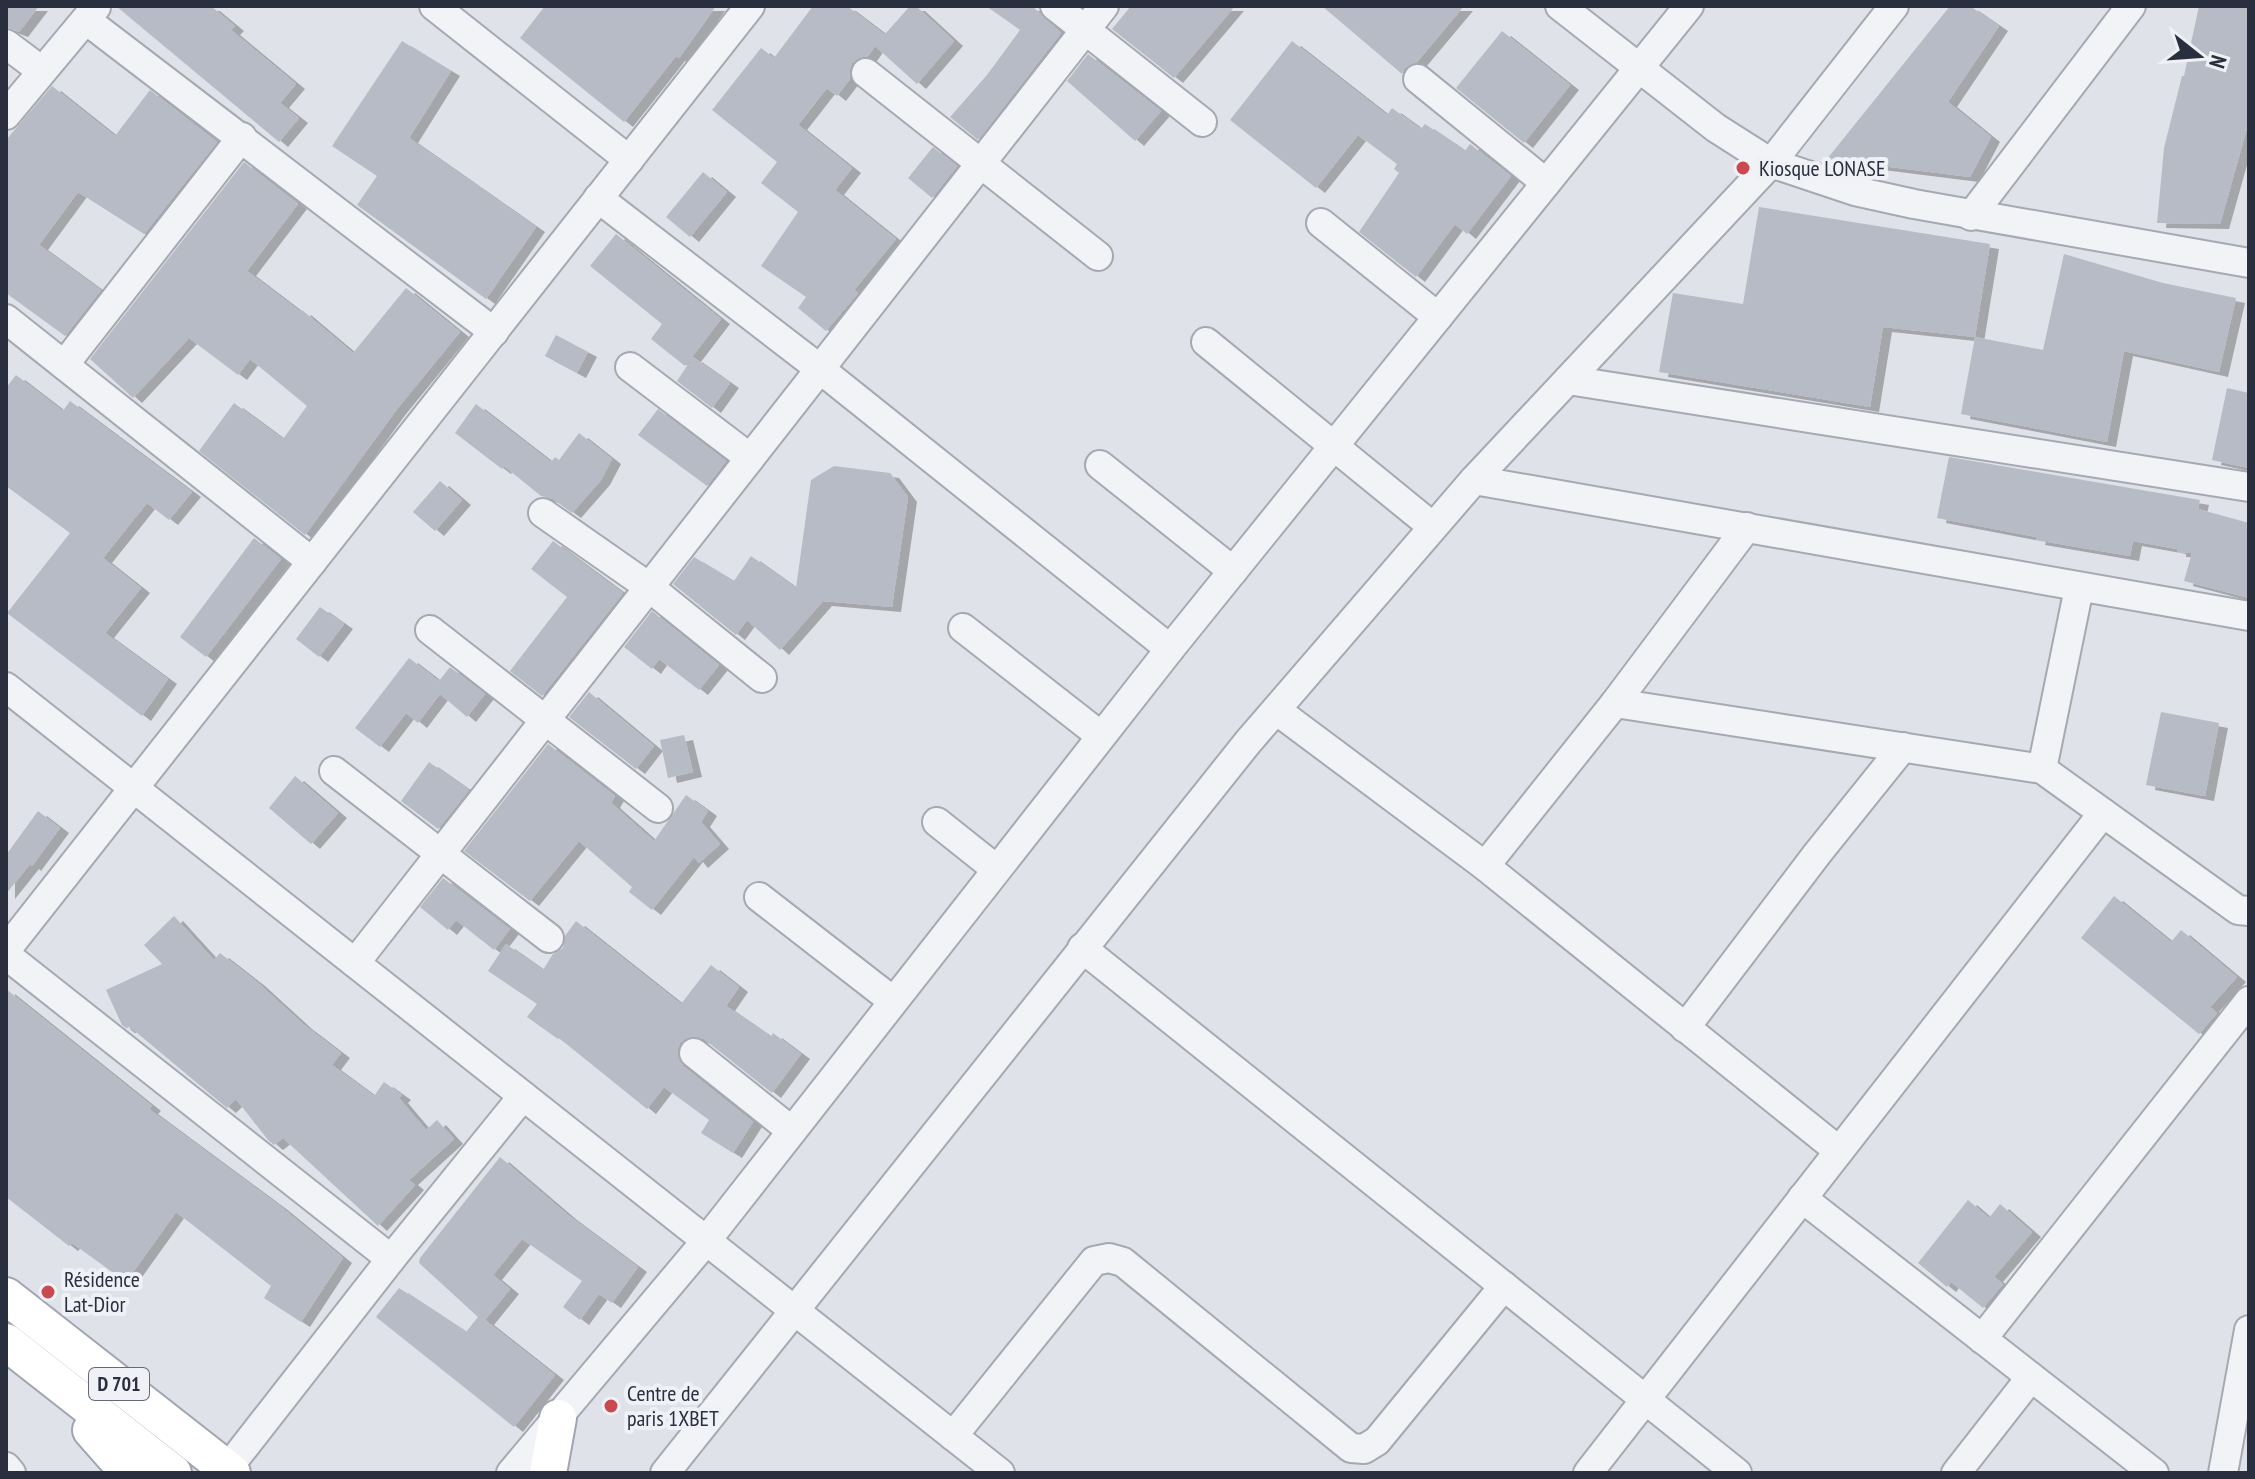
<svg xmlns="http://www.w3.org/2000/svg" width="2255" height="1479" font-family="'PT Sans Narrow',sans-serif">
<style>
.building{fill:#b7bbc5;filter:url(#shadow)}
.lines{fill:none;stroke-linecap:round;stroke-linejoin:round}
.minor-casing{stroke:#a5a9b2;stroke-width:32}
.major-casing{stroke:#9fa5b3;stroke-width:40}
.minor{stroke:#f2f3f6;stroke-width:28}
.major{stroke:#fff;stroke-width:36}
.poi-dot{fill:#ca4850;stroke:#eff1f6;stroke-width:3}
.labels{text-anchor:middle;stroke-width:8;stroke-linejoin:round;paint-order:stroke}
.shield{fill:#eff1f6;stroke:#646976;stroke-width:2}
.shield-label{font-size:20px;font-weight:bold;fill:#292f3f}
.poi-label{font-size:22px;fill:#292f3f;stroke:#eff1f6;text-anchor:start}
</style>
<defs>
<filter id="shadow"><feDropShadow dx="9" dy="5" stdDeviation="0" flood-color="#0004"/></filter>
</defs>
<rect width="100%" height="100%" fill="#dfe2e8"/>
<!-- building -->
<g class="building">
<path d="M6,6H39L19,32L6,27Z"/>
<path d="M116,6H211L235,26L231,30L296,84L280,103L299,118L279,142Z"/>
<path d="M545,6H716L679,58L676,56L624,122L520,38Z"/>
<path d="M813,6H847L884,34L878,42L910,6H916L954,41L917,84L875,46L868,56L859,58L852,63L849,71L850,79L837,96L827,88L798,125L852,168L835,190L896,239L854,290L858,293L826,331L798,308L806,297L761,266L798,212L761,183L777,162L712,110L761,48L774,58Z"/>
<path d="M986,6H1032L1061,33L978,140L950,117L987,75L1020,30Z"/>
<path d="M1131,6H1235L1174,78L1112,29Z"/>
<path d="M1322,6H1464L1417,62L1405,68L1402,74Z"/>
<path d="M1950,6H1970L1999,26L1948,102L1991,137L1970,177L1827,159Z"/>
<path d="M2199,6H2249V121L2220,224L2157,223L2164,148L2182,76H2184Z"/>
<path d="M1502,31L1570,85L1524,143L1456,88Z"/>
<path d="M402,41L451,71L409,138L536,227L486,299L357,205L377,176L332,146Z"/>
<path d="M1292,41L1387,115L1392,108L1421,129L1425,124L1465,151L1470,144L1511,176L1467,234L1455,224L1416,277L1359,232L1399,173L1394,169L1397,164L1358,135L1316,188L1230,120Z"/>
<path d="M1088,54L1161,111L1135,141L1067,81Z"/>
<path d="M52,86L115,136L150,90L217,142L144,234L78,192L39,245L101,290L65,336L6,293V140Z"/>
<path d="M933,147L957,166L932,198L908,178Z"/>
<path d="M244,162L298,204L247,271L301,312L302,310L353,353L406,288L460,332L397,409L305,535L199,451L234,403L283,439L307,406L250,359L238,375L189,338L133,398L90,359Z"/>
<path d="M703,172L727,192L690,237L666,217Z"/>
<path d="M1759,207L1990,244L1975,337L1883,327L1870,407L1659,372L1673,293L1743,304Z"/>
<path d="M616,234L721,319L685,366L651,339L662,324L590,266Z"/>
<path d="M2064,254L2163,283L2236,298L2219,372L2124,351L2107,442L1961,414L1975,337L2043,350Z"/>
<path d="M556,335L588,352L577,373L545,356Z"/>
<path d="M693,357L730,383L712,408L677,381Z"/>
<path d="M16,375L63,411L70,401L192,492L169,520L147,503L103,558L141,588L105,633L168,679L142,716L7,613L70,533L6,486V388Z"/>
<path d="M2227,388L2249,393V468L2212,460Z"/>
<path d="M476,404L551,462L555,457L559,460L579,433L612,459L601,480L572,513L553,499L541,496L504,466L502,469L455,433Z"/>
<path d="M658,409L726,461L707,486L638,435Z"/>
<path d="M1949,457L2200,500L2198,509L2249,523V598L2184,581L2192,553L2177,552V549L2133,541L2130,556L2036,540L2037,537L1937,518Z"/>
<path d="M834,466L890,473L908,497L892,607L823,601L780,650L747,620L736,635L673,584L694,557L734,581L751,556L796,588L811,480Z"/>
<path d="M440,481L462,500L435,531L413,512Z"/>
<path d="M254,538L281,559L206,657L180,637Z"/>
<path d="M553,541L623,593L542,696L510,671L567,597L531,569Z"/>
<path d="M320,607L344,624L319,657L296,639Z"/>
<path d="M652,611L719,665L699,690L659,659L652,669L624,647Z"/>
<path d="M409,658L439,681L450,667L485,694L467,717L440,694L418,723L406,713L380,747L355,728Z"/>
<path d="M589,692L654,746L636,769L569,717Z"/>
<path d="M2161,712L2219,723L2205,796L2146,785Z"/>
<path d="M684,735L693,772L668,778L660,740Z"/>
<path d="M548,744L615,796L611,803L654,841L686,795L708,811L701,822L720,844L699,863L694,857L652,910L629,892L632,887L579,841L530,901L464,851Z"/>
<path d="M429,762L469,790L438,829L401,801Z"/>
<path d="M295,776L338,813L311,844L269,808Z"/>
<path d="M38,811L60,828L32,866L30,864L6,894V855Z"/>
<path d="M443,878L510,929L494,950L456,920L448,930L420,907Z"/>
<path d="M2114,896L2171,942L2181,930L2237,977L2210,1007L2217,1013L2199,1034L2081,938Z"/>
<path d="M174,916L214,960L220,953L256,981L303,1024L341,1053L332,1065L374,1096L384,1082L402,1095L399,1098L426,1130L437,1120L454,1139L409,1180L415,1185L378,1226L283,1138L274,1145L268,1140L236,1099L227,1108L130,1027L126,1028L122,1025L106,990L162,964L144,945Z"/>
<path d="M576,921L681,1004L711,965L739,987L726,1006L771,1037L773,1033L801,1054L772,1093L704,1039L689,1037L680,1043L677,1051L683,1066L753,1122L733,1153L701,1133L709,1120L664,1087L647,1109L559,1038L558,1039L527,1017L537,1004L488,971L506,944L543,970L553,954L563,948L565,936Z"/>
<path d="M6,989L152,1106L149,1109L280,1206L343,1258L301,1322L264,1298L271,1286L176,1212L126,1282L72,1243L69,1246L6,1197Z"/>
<path d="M500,1157L568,1215L638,1267L612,1303L599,1294L580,1320L563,1307L582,1281L522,1239L493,1275L510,1289L485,1320L555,1375L514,1427L376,1317L399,1288L466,1332L478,1317L419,1263L420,1258Z"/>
<path d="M1968,1200L1989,1218L2000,1204L2032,1232L1994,1277L2003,1284L1983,1308L1951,1282L1947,1287L1918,1263Z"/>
</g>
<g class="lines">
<defs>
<g id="minor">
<path d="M434,6L629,160"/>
<path d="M1055,6L1202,122"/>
<path d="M1560,6L1716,128L1771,163L1855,191L1914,204L2249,263"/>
<path d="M86,20L494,332"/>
<path d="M6,44L42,71"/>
<path d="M866,73L1098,256"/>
<path d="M1418,79L1546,183"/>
<path d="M6,115L96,7"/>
<path d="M598,198L820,369L1170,649"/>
<path d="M1971,216L2131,6"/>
<path d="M1321,223L1438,317"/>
<path d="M6,319L312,562"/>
<path d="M1206,342L1433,527"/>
<path d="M64,365L242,137"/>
<path d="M630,367L750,458"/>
<path d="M1568,380L2249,487"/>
<path d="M1100,465L1233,571"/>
<path d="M1474,480L2249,616"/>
<path d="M543,513L649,587L762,678"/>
<path d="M963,628L1101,736"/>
<path d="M430,630L658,808"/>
<path d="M6,687L1000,1473"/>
<path d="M1615,703L2042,769L2238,910L2249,911"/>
<path d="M1276,710L1485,866L1839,1151"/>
<path d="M2042,769L2079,588"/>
<path d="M334,771L549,938"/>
<path d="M937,822L996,869"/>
<path d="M1485,866L1615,703L1747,527"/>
<path d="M759,897L893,1001"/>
<path d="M1082,948L1737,1473"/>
<path d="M6,950L750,6"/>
<path d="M6,955L391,1259"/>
<path d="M355,963L1104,6"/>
<path d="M1685,1028L1817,854L1903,747"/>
<path d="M694,1053L792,1131"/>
<path d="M1802,1198L2154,1473"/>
<path d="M1982,1339L2249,1001"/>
<path d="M953,1436L1094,1261L1109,1258L1123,1262L1351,1448L1364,1449L1377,1441L1504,1286"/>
<path d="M6,1467L11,1473"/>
<path d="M227,1469L391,1259L523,1096"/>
<path d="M511,1473L706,1241L1170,649L1689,6"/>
<path d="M665,1473L1248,742L1474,480L1771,163L1894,6"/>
<path d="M1588,1473L2103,813"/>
<path d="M1956,1473L2031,1377"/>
<path d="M2223,1473L2249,1330"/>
</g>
<g id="major">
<path d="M6,1296L232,1473"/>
<path d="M6,1342L173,1473"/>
<path d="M91,1430L129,1473"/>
<path d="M548,1473L558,1418"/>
</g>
</defs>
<!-- minor casing -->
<use href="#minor" class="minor-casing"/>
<!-- major casing -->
<use href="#major" class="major-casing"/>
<!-- minor -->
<use href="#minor" class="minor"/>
<!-- major -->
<use href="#major" class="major"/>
</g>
<!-- markers -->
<g class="poi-dot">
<circle cx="1743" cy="168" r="8"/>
<circle cx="48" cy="1292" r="8"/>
<circle cx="611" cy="1406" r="8"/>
</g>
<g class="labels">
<!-- shield labels -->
<rect class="shield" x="89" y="1368" width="60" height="32" rx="6"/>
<g class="shield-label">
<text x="119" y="1391">D 701</text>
</g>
<!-- poi labels -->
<g class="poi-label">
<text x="1759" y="176">Kiosque LONASE</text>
<text x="64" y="1287">Résidence<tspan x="64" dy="25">Lat-Dior</tspan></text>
<text x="627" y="1401">Centre de<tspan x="627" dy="25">paris 1XBET</tspan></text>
</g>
</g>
<!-- border -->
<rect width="2255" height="1479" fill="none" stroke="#292f3f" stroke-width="16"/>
<!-- north arrow -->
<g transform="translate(2199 56) rotate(107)" stroke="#eff1f6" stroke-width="6" paint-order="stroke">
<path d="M0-6L14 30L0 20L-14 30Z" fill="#292f3f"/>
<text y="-12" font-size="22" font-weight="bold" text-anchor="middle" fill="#292f3f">N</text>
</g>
</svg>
